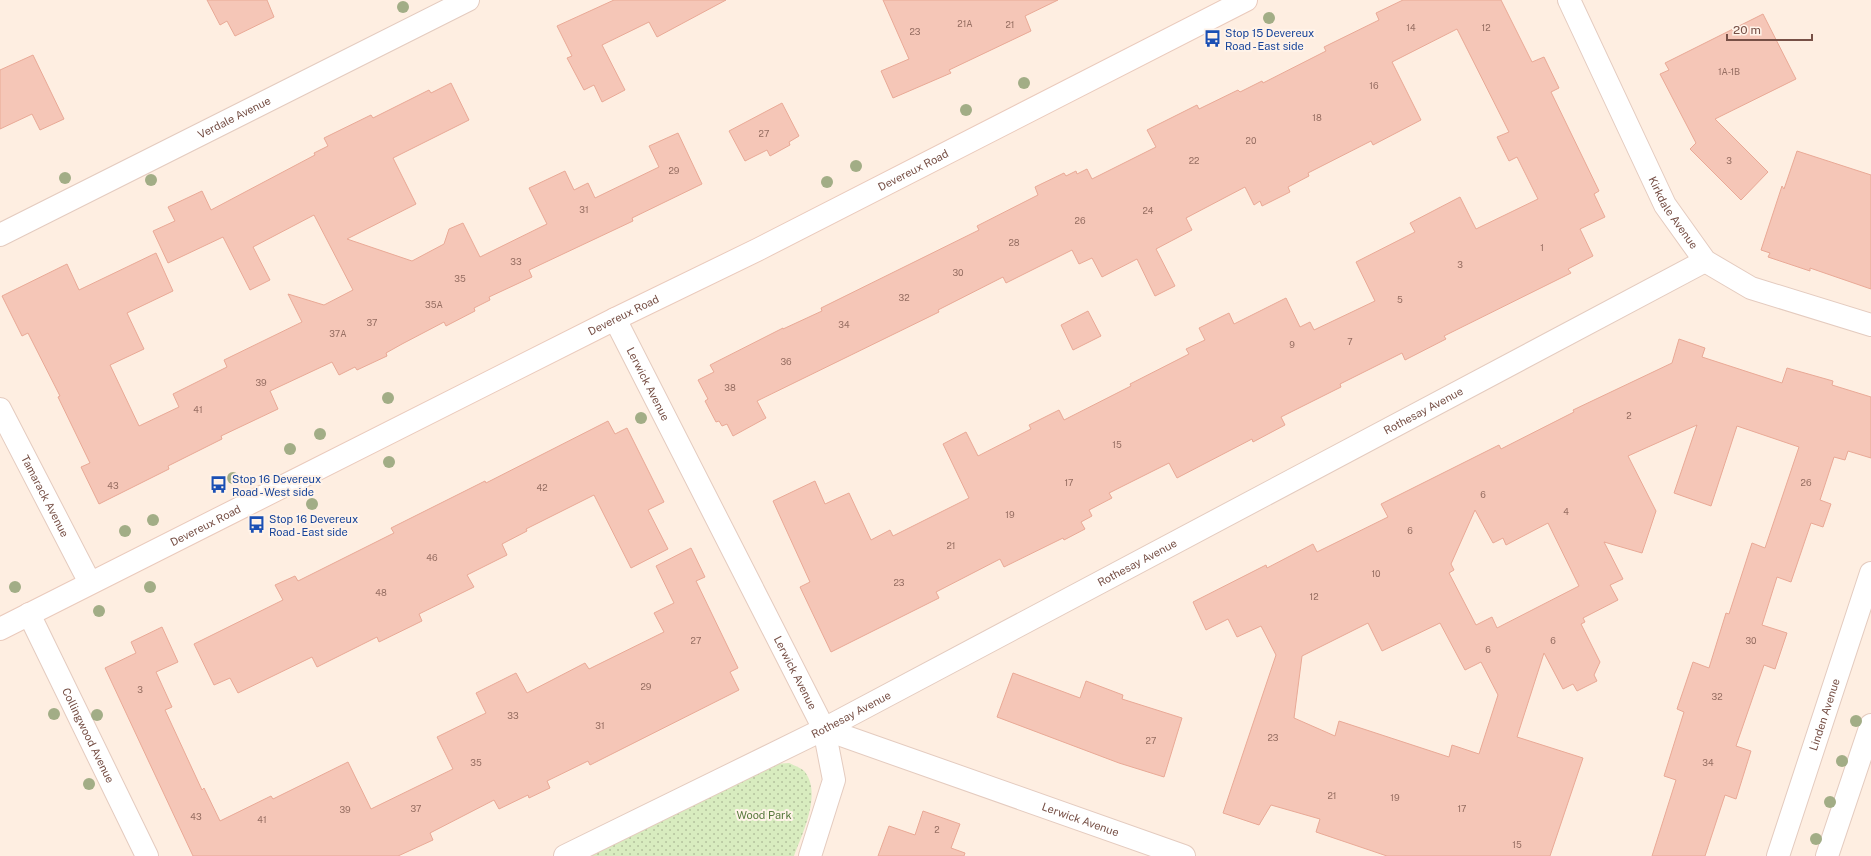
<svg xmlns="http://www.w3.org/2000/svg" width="1871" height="856" font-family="'Public Sans',sans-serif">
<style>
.park{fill:url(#park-dots)}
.building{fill:#f5c6b7;stroke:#e9a996;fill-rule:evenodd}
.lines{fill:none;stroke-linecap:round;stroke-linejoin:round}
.street-casing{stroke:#e4cbbf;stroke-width:24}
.secondary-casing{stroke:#eacabc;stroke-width:24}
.street{stroke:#fff;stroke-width:22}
.secondary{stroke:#fff;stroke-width:22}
.tree{fill:#a2ad86}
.labels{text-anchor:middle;stroke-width:4;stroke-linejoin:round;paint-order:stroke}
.number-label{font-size:9px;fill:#966e62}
.transit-label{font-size:11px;fill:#164399;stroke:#fff3e9;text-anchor:start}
.street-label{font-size:11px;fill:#775046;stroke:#fff3e9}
.park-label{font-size:11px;fill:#56783b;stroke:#fff3e9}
</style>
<defs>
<pattern id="park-dots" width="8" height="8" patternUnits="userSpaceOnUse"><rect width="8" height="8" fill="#d8ecbf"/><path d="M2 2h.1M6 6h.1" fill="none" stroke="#b4c29d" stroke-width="1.8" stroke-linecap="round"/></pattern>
</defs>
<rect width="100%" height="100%" fill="#feeee1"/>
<!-- park -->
<path class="park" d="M789,763C793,765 802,768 805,772C822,794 802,834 794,856H591L775,764Z"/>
<!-- building -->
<g class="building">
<path d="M207,0H267L274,17L235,36L227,21L220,25Z"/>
<path d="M614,0H726L657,37L649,22L602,45L625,90L602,102L594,85L584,90L567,58L572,56L557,26Z"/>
<path d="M883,0H1058L1025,16L1031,31L949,70L951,73L893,98L881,71L909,59Z"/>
<path d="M1403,0H1501L1532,62L1544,57L1559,88L1551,92L1599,191L1594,194L1605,217L1580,229L1593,256L1568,269L1571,273L1444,336L1446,339L1405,360L1402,353L1340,384L1341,387L1281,417L1285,425L1253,442L1252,439L1177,478L1169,463L1109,493L1112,498L1089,510L1092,516L1081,522L1085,529L1064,540L1063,538L1004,567L1000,559L936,592L939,598L831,652L800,587L810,582L773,501L815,481L825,504L849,493L871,540L890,530L893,536L969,498L943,444L966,432L978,456L1031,429L1029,425L1059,410L1064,420L1131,386L1130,384L1189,354L1186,349L1205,340L1199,328L1229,313L1234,324L1286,298L1300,327L1310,322L1314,330L1375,301L1356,262L1415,232L1410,223L1460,197L1476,229L1538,199L1517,157L1509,161L1497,137L1509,132L1457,29L1392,62L1421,120L1373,145L1371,141L1308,173L1309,176L1288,187L1290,192L1262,206L1260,201L1254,205L1245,187L1186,218L1192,230L1156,249L1175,286L1155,296L1137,259L1102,277L1092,258L1079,264L1072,250L1006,283L1003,277L938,310L939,312L757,401L766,418L733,436L727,424L722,426L719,421L716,422L705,401L708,399L698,380L714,372L710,365L783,328V329L822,311L821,308L979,230L977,226L1038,195L1035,187L1064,173L1066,176L1076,171L1077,174L1087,169L1092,179L1156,147L1147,130L1197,105L1199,109L1238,90L1240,92L1262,81L1263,83L1326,51L1324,47L1379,20L1376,13Z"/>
<path d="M1763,14L1796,79L1715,119L1768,172L1741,200L1690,149L1696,143L1660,74L1669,70L1665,63Z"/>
<path d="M33,55L64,119L40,130L32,114L0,129V70Z"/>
<path d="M451,83L469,120L393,158L416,204L347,239L412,261L444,244L449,229L463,223L480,257L547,224L529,188L565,171L574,190L588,183L595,198L659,167L649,146L678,133L702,184L632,218L633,221L529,270L532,277L489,297L490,300L474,308L475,311L446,326L444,322L402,344L386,353L387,356L357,370L355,367L339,375L332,362L270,391L278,409L221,436L222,439L168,466L169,469L99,504L81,467L90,463L58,397L60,396L28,333L22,336L2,296L67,264L79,290L156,253L173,291L127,313L144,349L110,365L139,426L179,407L173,394L227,367L224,360L302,322L288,294L324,305L353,290L314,215L253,247L270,280L250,290L223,237L168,263L153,231L175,221L168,207L202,191L211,210L315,155L314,153L328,146L324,138L371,115L373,118L429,90L431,93Z"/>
<path d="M782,103L799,136L789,142L790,145L770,156L767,150L745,161L729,131Z"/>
<path d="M1797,151L1871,175V289L1810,268V271L1768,257L1770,253L1761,250L1782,186L1784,189Z"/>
<path d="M1088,311L1101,336L1073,350L1061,325Z"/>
<path d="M1679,339L1705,348L1702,357L1782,383L1787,368L1833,381L1832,385L1871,397V458L1848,451L1845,460L1834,457L1820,500L1831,504L1823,527L1811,523L1791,582L1777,577L1762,625L1787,633L1775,669L1764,665L1736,746L1751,751L1736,799L1725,795L1705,856H1652L1676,780L1664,776L1684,712L1677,709L1693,662L1709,668L1726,613L1729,614L1752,543L1765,548L1799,447L1737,426L1711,506L1674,493L1697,425L1628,456L1656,511L1642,553L1604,542L1623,579L1610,585L1618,600L1583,618L1585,622L1581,624L1600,662L1594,675L1597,681L1577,691L1573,684L1563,689L1544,653L1517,737L1583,758L1550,856H1387L1316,832L1320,819L1271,805L1259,825L1223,813L1276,655L1261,626L1237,637L1228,619L1206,630L1193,602L1266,565L1267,568L1313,544L1317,552L1388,517L1381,504L1499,445L1501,449L1574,412L1573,410L1672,363ZM1475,510L1493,543L1503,538L1506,545L1548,523L1579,586L1497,628L1492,617L1476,625L1449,573L1454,570L1451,564ZM1368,623L1382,651L1440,623L1465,670L1481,662L1498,695L1479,754L1452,745L1449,757L1339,721L1335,736L1294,718L1302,656Z"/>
<path d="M608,421L615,434L627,428L664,502L648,510L668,549L631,568L594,495L526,529L527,531L502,544L507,555L467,575L474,587L419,614L422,621L379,642L377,637L317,667L312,657L238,693L230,678L214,685L194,644L283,600L275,585L295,576L298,581L394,533L391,528L485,481L486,483Z"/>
<path d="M691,548L705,577L696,581L738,668L730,672L739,690L590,765L588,761L547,781L550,788L529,798L528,795L499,809L494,800L430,833L433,840L398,856H193L105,668L136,653L131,642L162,627L178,662L156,672L172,707L165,710L202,790L204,788L220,821L271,796L273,799L348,762L371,809L453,769L437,737L486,713L476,693L516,673L527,693L585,663L589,669L664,632L654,613L674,603L656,566Z"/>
<path d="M1013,673L1080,698L1086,681L1123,695L1122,699L1182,718L1164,777L1119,763L997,717Z"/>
<path d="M923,811L960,824L951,848L965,853L964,856H878L889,826L915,835Z"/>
</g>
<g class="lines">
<defs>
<g id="street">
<path id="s1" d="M1569,0L1665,205L1705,261L1751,288L1871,325"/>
<path id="s2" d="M0,235L468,0"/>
<path id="s3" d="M615,319L824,729L834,780L810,856"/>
<path id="s4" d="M0,409L90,583"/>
<path id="s5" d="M29,614L147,856"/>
<path id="s6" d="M824,729L1184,856"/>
<path id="s7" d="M565,856L824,729L1705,261"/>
<path id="s8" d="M1778,856L1871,573"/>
<path d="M1827,856L1871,725"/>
</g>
<g id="secondary">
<path id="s9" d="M0,629L615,319L759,249L1246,0"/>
</g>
</defs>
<!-- street casing -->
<use href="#street" class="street-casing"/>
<!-- secondary casing -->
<use href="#secondary" class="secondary-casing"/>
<!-- street -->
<use href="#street" class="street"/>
<!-- secondary -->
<use href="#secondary" class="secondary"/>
</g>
<!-- trees -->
<g class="tree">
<circle cx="403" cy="7" r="6"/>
<circle cx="1269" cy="18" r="6"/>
<circle cx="1024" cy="83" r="6"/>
<circle cx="966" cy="110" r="6"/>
<circle cx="856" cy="166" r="6"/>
<circle cx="65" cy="178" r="6"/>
<circle cx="151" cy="180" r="6"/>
<circle cx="827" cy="182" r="6"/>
<circle cx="388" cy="398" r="6"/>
<circle cx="641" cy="418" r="6"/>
<circle cx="320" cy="434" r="6"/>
<circle cx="290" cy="449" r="6"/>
<circle cx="389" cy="462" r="6"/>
<circle cx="233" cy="478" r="6"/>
<circle cx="312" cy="504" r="6"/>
<circle cx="153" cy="520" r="6"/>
<circle cx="125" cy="531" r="6"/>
<circle cx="15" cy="587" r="6"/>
<circle cx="150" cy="587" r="6"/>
<circle cx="99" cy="611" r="6"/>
<circle cx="54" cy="714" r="6"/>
<circle cx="97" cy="715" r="6"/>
<circle cx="1856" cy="721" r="6"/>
<circle cx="1842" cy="761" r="6"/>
<circle cx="89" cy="784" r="6"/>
<circle cx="1830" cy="802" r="6"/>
<circle cx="1816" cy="839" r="6"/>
</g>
<!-- icons -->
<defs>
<symbol id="bus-bare" viewBox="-9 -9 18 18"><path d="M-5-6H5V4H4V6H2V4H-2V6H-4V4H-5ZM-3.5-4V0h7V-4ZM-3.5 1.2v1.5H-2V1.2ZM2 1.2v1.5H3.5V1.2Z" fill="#1a4fb4" stroke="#fff3e9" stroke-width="2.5" paint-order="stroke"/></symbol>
</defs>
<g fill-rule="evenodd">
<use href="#bus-bare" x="1200" y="26" width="25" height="25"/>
<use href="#bus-bare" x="206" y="472" width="25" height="25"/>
<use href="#bus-bare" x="244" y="512" width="25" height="25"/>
</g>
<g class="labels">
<!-- number labels -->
<g class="number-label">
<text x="965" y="27">21A</text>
<text x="1010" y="28">21</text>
<text x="1411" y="31">14</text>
<text x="1486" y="31">12</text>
<text x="915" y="35">23</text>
<text x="1729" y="75">1A-1B</text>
<text x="1374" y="89">16</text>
<text x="1317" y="121">18</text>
<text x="764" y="137">27</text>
<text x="1251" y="144">20</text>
<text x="1194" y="164">22</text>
<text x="1729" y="164">3</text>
<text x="674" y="174">29</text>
<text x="584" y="213">31</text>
<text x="1148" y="214">24</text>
<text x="1080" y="224">26</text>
<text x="1014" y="246">28</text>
<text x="1542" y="251">1</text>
<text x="516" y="265">33</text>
<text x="1460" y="268">3</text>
<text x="958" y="276">30</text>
<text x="460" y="282">35</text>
<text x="904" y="301">32</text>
<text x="1400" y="303">5</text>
<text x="434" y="308">35A</text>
<text x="372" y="326">37</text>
<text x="844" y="328">34</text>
<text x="338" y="337">37A</text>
<text x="1350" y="345">7</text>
<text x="1292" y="348">9</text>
<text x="786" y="365">36</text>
<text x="261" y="386">39</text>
<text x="730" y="391">38</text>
<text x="198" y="413">41</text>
<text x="1629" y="419">2</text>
<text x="1117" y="448">15</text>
<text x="1069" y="486">17</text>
<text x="1806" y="486">26</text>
<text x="113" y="489">43</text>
<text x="542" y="491">42</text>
<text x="1483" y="498">6</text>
<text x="1566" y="515">4</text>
<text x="1010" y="518">19</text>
<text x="1410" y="534">6</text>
<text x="951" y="549">21</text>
<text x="432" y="561">46</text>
<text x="1376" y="577">10</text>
<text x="899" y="586">23</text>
<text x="381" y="596">48</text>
<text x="1314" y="600">12</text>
<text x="696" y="644">27</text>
<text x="1553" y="644">6</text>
<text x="1751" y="644">30</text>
<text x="1488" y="653">6</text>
<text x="646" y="690">29</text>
<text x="140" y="693">3</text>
<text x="1717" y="700">32</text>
<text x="513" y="719">33</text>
<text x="600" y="729">31</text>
<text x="1273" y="741">23</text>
<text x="1151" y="744">27</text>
<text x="476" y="766">35</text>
<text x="1708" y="766">34</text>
<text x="1332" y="799">21</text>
<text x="1395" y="801">19</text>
<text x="416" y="812">37</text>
<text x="1462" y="812">17</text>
<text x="345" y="813">39</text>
<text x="196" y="820">43</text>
<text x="262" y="823">41</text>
<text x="937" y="833">2</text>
<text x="1517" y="848">15</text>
</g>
<!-- transit labels -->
<g class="transit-label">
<text x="1225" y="37">Stop 15 Devereux<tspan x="1225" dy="13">Road - East side</tspan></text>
<text x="232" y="483">Stop 16 Devereux<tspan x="232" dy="13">Road - West side</tspan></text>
<text x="269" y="523">Stop 16 Devereux<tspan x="269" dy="13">Road - East side</tspan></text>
</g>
<!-- street labels -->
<g class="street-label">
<text dy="4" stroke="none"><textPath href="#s2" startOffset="262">Verdale Avenue</textPath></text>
<text dy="4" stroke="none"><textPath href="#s9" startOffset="1022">Devereux Road</textPath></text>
<text dy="4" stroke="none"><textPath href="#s1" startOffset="237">Kirkdale Avenue</textPath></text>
<text dy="4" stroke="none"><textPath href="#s9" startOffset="698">Devereux Road</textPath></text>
<text dy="4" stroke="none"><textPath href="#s3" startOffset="73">Lerwick Avenue</textPath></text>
<text dy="4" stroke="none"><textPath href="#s7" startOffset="967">Rothesay Avenue</textPath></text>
<text dy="4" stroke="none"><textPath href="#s4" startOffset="98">Tamarack Avenue</textPath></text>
<text dy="4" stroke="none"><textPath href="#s9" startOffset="230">Devereux Road</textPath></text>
<text dy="4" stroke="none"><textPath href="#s7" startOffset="643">Rothesay Avenue</textPath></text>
<text dy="4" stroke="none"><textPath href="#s3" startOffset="397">Lerwick Avenue</textPath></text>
<text dy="4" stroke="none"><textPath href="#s8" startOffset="149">Linden Avenue</textPath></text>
<text dy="4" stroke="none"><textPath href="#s7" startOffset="319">Rothesay Avenue</textPath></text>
<text dy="4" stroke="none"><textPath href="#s5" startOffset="135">Collingwood Avenue</textPath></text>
<text dy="4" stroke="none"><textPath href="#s6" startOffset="272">Lerwick Avenue</textPath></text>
</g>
<!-- park labels -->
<g class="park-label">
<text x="764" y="819">Wood Park</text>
</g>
</g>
<!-- scale -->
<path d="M1727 34v6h85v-6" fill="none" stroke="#775046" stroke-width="2"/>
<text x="1733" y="34" font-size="12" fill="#775046" stroke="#fff3e9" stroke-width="3" paint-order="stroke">20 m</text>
</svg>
